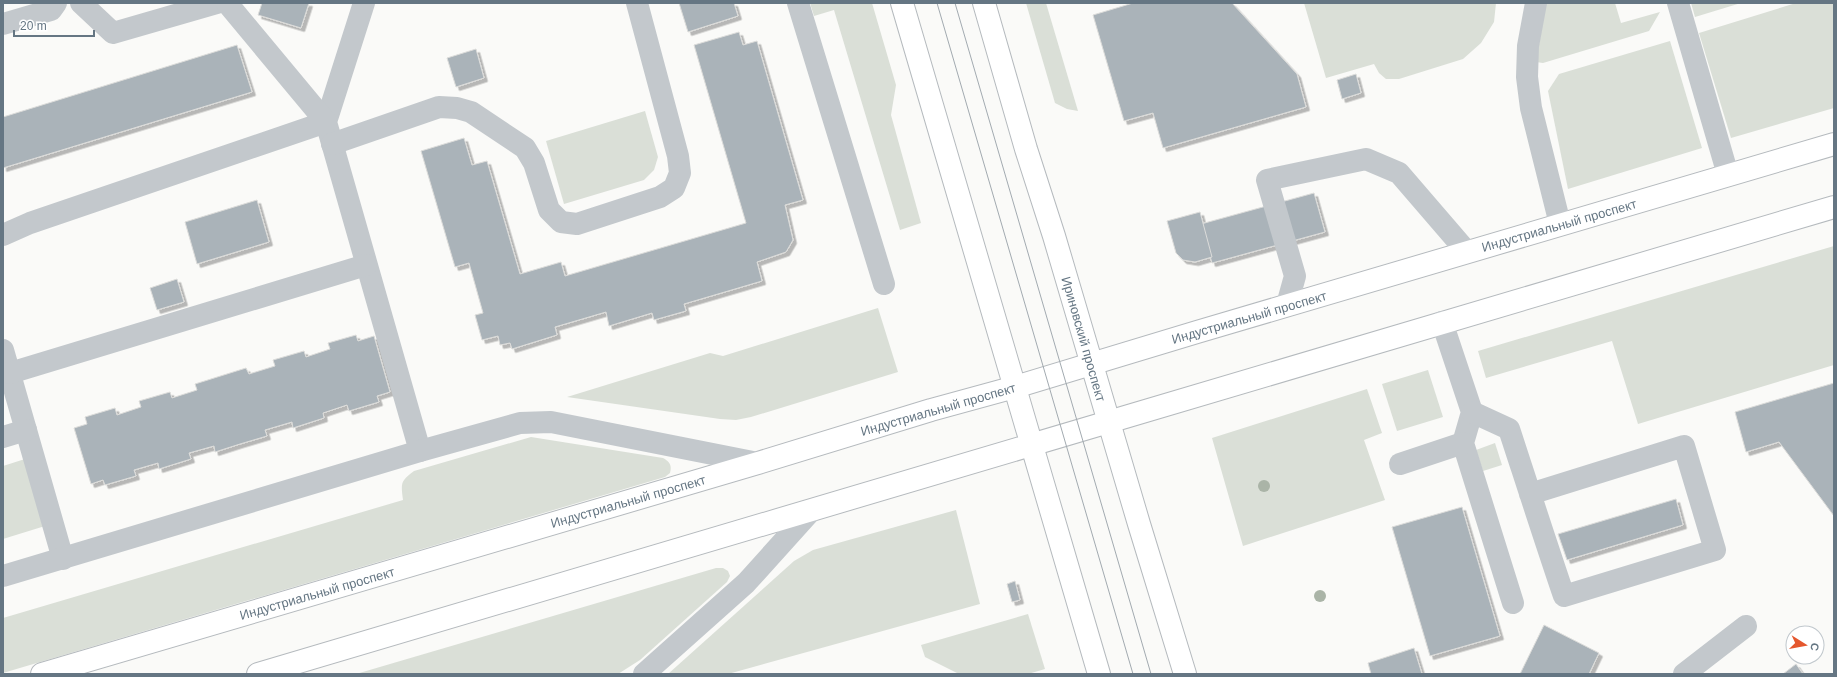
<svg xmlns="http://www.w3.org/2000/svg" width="1837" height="677" font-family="Arial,sans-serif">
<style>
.green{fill:#dadfd7}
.building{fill:#aab3b9;stroke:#dcdcda;filter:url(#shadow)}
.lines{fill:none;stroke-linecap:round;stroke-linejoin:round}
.major-casing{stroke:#b5babe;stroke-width:24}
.minor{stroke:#c3c8cc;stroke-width:22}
.major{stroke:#fff;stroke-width:22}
.tram{stroke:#a2aab0;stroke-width:1}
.tree{fill:#aab4a7}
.labels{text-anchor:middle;stroke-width:4;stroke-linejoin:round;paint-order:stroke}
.street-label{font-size:13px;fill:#657683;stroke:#fff}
</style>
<defs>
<filter id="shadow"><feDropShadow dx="3.5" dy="3.5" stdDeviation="0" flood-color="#0004"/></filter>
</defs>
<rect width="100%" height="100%" fill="#fafaf8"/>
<!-- green -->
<g class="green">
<path d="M810,3H872L896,85L891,115L921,223L900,230L834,10L814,16Z"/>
<path d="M1026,3H1046L1078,111L1067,109L1055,103Z"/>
<path d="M1304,3H1496L1494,22L1481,43L1463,59L1399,79H1386L1379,73L1374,64L1326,78Z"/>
<path d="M1546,3H1615L1621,23L1660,12L1649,31L1543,63L1536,62Z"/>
<path d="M1691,3H1741L1695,17Z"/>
<path d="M1796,3H1834V108L1731,138L1699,33Z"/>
<path d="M1670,41L1702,148L1568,189L1548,91L1559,74Z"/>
<path d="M645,111L658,157L654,170L644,180L564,204L546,141Z"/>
<path d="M1834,246V365L1638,424L1612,341L1486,378L1478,351Z"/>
<path d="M878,308L898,372L751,417L736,420L720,419L567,397L710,353L723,356Z"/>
<path d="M1428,370L1443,417L1397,431L1382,384Z"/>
<path d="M1367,389L1382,433L1364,440L1385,500L1243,546L1212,438Z"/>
<path d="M531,437L663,458C670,462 672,465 670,473L665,477L3,673V618L403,500C401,484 400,481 414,471Z"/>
<path d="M1495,443L1502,465L1483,471L1476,450Z"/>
<path d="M25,459L45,526L3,539V466Z"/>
<path d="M956,510L980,604L728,674H668L794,561L813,550Z"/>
<path d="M716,568H723L728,571L730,576L727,582L640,660L618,674H356Z"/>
<path d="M1028,614L1045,669L1028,674H959L925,657L921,645Z"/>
</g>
<!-- building -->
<g class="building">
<path d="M262,3H309L301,28L258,15Z"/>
<path d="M679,3H734L738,16L688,32Z"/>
<path d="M1133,3H1232L1297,74L1306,107L1163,148L1153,113L1124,121L1093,15Z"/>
<path d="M739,32L743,45L757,41L803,200L785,205L793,240L786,252L757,262L762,281L684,304L686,311L654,320L652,313L609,326L606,312L555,327L557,335L512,349L510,343L500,345L498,336L482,340L475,315L483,313L469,263L455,267L421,151L464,138L472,165L487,161L520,274L561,262L565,276L746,223L694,45Z"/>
<path d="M237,45L252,92L3,168V117Z"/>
<path d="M476,49L484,78L456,87L447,58Z"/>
<path d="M1356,74L1361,93L1342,99L1337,80Z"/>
<path d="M1314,193L1325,232L1212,263L1201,224Z"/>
<path d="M257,200L269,242L197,264L185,222Z"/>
<path d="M1200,212L1212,257L1195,262L1183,260L1176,253L1167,221Z"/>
<path d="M177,279L184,302L157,310L150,288Z"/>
<path d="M356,335L358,341L374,336L390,392L377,396L379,402L349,411L347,405L323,413L324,418L293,428L292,422L265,430L267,436L240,444L215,452L214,446L189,453L191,459L159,469L158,463L134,470L136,476L105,485L103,480L91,484L74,428L87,424L85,417L115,408L117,415L141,407L139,401L170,392L172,398L197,390L195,384L246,368L249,374L275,366L273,360L304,351L306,357L330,349L328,343Z"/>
<path d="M1834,383V516L1779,442L1746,452L1735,412Z"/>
<path d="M1676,499L1683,525L1567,560L1558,534Z"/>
<path d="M1462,507L1500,636L1430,656L1392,527Z"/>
<path d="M1015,581L1020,600L1012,602L1007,584Z"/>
<path d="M1544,625L1599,653L1589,674H1520Z"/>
<path d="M1414,648L1422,674H1371L1368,663Z"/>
<path d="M1796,664L1803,674H1783Z"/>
</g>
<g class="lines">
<defs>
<g id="major">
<path d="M902,3L1099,674"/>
<path d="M984,3L1026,149L1054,236L1139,524L1185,674"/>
<path d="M42,674L758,463L931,410L1015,387L1197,332L1834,144"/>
<path d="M258,674L1834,207"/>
</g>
</defs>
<!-- major casing -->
<use href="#major" class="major-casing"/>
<!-- minor -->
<g class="minor">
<path d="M81,3L113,33L217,3"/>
<path d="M364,3L326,122L420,451"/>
<path d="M798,3L884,284"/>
<path d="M1536,3L1528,46L1527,77L1531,108L1560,224"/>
<path d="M1678,3L1728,175"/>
<path d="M3,24L51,10L56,3"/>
<path d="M332,144L439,107L457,108L471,112L525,148L534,163L549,210L561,222L577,224L660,197L674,188L680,173L678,156L637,3"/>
<path d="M3,235L30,223L326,122L227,3"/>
<path d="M1287,305L1295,276L1267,180L1366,159L1399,173L1467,252"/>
<path d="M1442,322L1472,412L1463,443L1513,603"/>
<path d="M3,350L63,559"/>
<path d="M10,373L366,265"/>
<path d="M1472,412L1509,429C1527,484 1545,540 1564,596L1715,550L1684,446L1530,494"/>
<path d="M3,437L26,430"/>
<path d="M1400,464L1463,443"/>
<path d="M3,576L420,451L520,423L551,422L758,463"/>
<path d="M644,674L746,583L811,511"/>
<path d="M1684,674L1746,626"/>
</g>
<!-- major -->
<use href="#major" class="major"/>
<!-- tram -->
<g class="tram">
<path d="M937,3L1133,674"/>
<path d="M955,3L1151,674"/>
</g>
</g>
<!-- trees -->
<g class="tree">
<circle cx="1264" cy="486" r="6"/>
<circle cx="1320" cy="596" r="6"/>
</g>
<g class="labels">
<!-- street labels -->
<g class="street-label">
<text transform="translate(1559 225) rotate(-16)" y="5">Индустриальный проспект</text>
<text transform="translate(1249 317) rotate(-16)" y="5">Индустриальный проспект</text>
<text transform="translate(1084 339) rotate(74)" y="5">Ириновский проспект</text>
<text transform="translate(938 409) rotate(-16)" y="5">Индустриальный проспект</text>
<text transform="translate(628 501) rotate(-16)" y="5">Индустриальный проспект</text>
<text transform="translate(317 593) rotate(-16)" y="5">Индустриальный проспект</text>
</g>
</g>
<!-- border -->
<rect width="1837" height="677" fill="none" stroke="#657683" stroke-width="8"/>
<!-- north arrow -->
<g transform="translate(1805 645) rotate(101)"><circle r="19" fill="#ffffff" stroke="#c1c8cd"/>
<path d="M0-3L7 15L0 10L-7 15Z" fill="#e4572e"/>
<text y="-6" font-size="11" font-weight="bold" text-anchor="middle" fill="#657683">С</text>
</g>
<!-- scale -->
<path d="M14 30v6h80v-6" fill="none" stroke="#657683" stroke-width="2"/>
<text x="20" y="30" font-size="12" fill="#657683" stroke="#ffffff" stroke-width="3" paint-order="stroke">20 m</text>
</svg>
